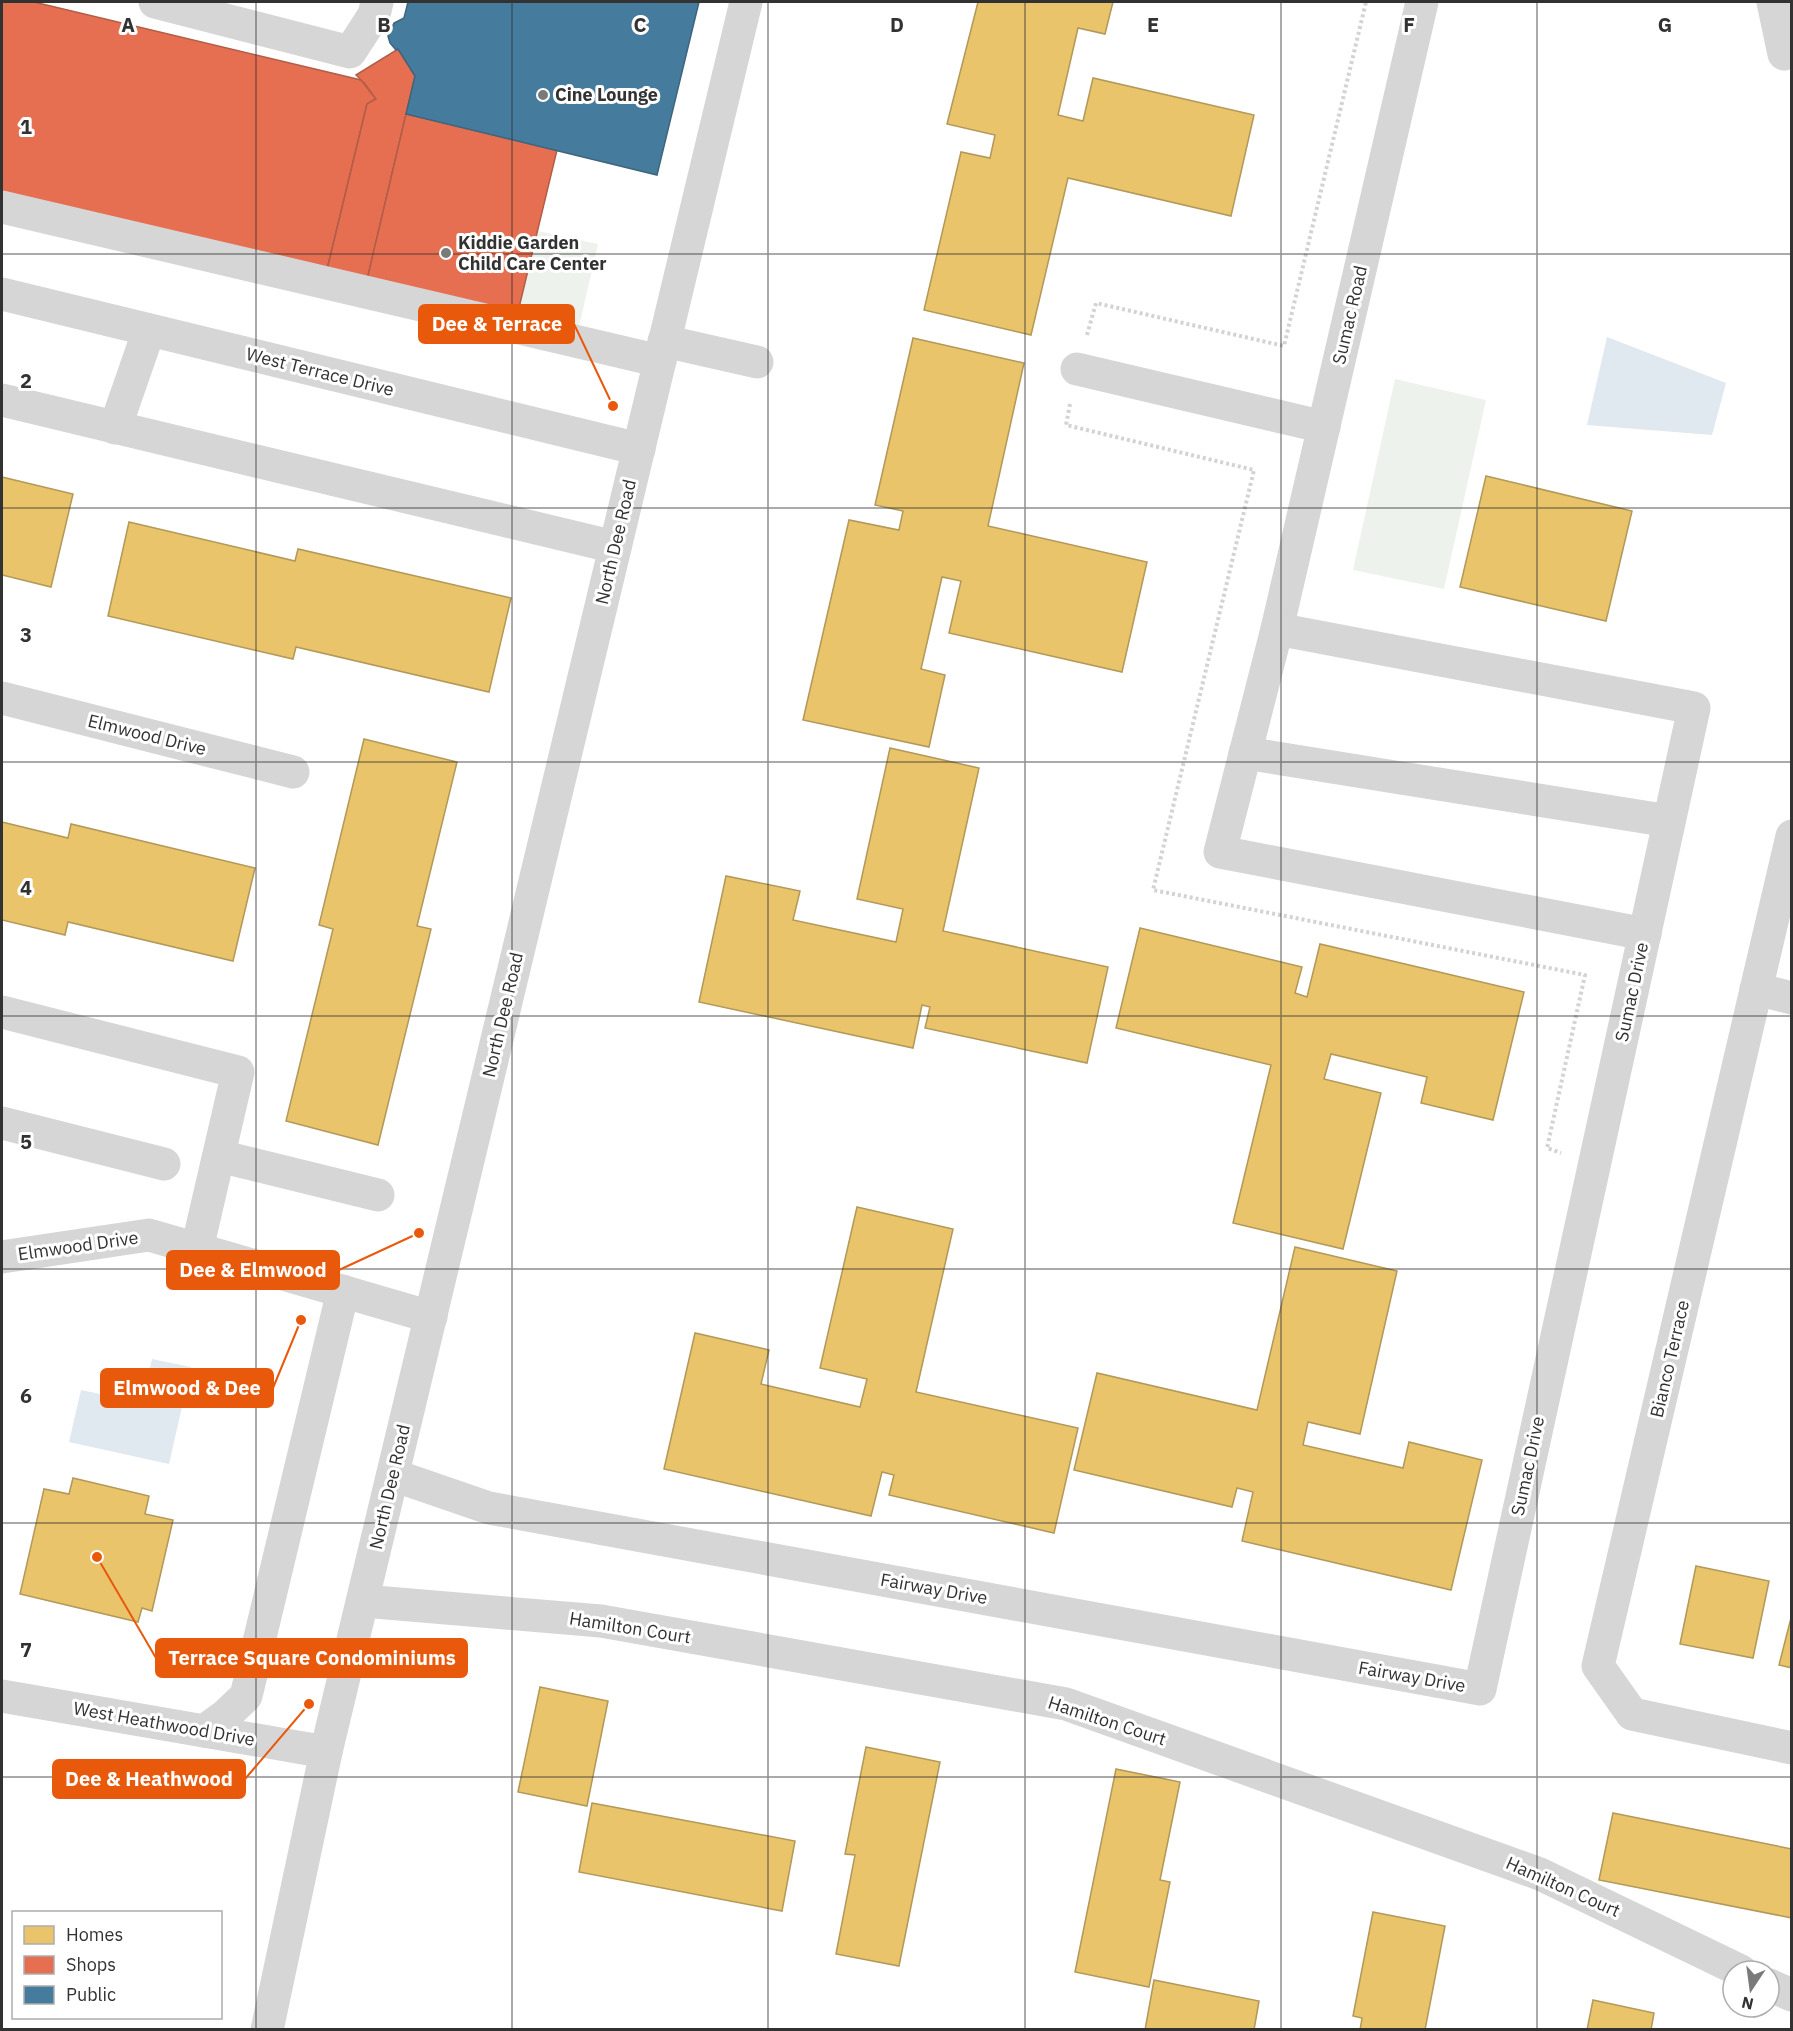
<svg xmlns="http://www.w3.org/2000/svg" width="1793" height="2031" font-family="'IBM Plex Sans',sans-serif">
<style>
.green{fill:#eef2ec}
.water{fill:#e0e8f0}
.homes{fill:#e9c46a;stroke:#b29859;stroke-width:1.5}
.shops{fill:#e76f51;stroke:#b15d48;stroke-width:1.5}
.public{fill:#457b9d;stroke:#3f657d;stroke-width:1.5}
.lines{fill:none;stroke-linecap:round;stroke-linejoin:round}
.path{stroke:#d3d3d3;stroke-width:4;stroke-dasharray:3 3;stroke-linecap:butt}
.minor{stroke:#d6d6d6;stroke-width:33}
.grid{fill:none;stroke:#323232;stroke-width:1.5;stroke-opacity:0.55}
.poi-dot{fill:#7a7a7a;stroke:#fff;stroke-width:2}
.labels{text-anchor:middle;stroke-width:6;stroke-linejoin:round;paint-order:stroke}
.poi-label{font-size:18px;font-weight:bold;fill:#323232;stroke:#fff;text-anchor:start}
.street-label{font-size:18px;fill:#323232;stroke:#fff}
.grid-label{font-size:20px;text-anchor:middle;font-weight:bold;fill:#323232;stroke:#fff;stroke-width:6;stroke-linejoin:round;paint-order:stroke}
.leader{fill:none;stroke:#e8590c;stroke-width:2}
.callout-dot{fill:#e8590c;stroke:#fff;stroke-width:2}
.callout{fill:#e8590c;stroke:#e8590c;stroke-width:2}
.callout-label{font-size:20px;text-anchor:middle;font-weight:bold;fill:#fff}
</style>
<rect width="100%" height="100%" fill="#fff"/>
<!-- green -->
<g class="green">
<path d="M538,231L598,244L578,331L517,316Z"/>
<path d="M1395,379L1486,400L1444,589L1353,570Z"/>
</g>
<!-- water -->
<g class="water">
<path d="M1607,337L1726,383L1712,435L1587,425Z"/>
<path d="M152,1359L191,1367L169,1464L69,1442L81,1390L142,1403Z"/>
</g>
<!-- homes -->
<g class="homes">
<path d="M978,2H1113L1105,34L1078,28L1058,115L1083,121L1093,78L1254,115L1231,216L1068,178L1031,335L924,310L961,152L990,158L995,135L947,124Z"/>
<path d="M913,338L1024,363L988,526L1147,562L1122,672L949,633L961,581L942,577L921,669L945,675L929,747L803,720L849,520L899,530L903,511L875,505Z"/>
<path d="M1486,476L1632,511L1606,621L1460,587Z"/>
<path d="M2,477L73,494L51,587L2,575Z"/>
<path d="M129,522L295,561L298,549L511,598L489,692L296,647L293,659L108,616Z"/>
<path d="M364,739L457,762L417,926L431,929L378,1145L286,1121L333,929L319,925Z"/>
<path d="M890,748L979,768L943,931L1108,967L1087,1063L925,1028L930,1007L922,1005L913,1048L699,1002L726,876L800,891L793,920L896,942L903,909L857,899Z"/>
<path d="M2,822L68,838L71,824L255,868L233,961L68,922L65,935L2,920Z"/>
<path d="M1140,928L1302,967L1295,993L1307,997L1320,944L1524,992L1493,1120L1421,1103L1427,1077L1331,1054L1324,1079L1381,1093L1343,1249L1233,1223L1271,1065L1116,1028Z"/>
<path d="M857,1207L953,1229L916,1392L1078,1428L1054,1533L889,1495L894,1475L882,1472L871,1516L664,1469L695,1333L769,1350L761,1384L860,1407L867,1379L820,1368Z"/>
<path d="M1295,1247L1397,1271L1360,1434L1308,1422L1303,1445L1403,1468L1409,1442L1482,1460L1451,1590L1242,1541L1253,1492L1237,1488L1232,1507L1074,1470L1097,1373L1257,1410Z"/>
<path d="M73,1478L149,1496L145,1514L173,1520L152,1611L142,1608L138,1622L20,1594L44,1489L69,1494Z"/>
<path d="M1696,1566L1769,1581L1753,1658L1680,1644Z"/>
<path d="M1792,1614V1668L1779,1665Z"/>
<path d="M540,1687L608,1701L587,1806L518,1792Z"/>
<path d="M866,1747L940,1762L899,1966L836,1954L855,1855L845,1854Z"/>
<path d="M1116,1769L1180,1782L1160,1880L1170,1882L1149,1987L1075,1972Z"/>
<path d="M592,1803L795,1841L782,1911L579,1872Z"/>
<path d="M1613,1813L1792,1849V1918L1599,1880Z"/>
<path d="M1373,1912L1445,1926L1425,2030H1360L1362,2018L1353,2016Z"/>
<path d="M1154,1980L1259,2001L1254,2030H1145Z"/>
<path d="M1593,2000L1654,2013L1651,2030H1587Z"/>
</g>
<!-- shops -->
<g class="shops">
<path d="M2,2H34L361,80L376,99L367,104L327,269L2,192Z"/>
<path d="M398,49L415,76L367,280L327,270L367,104L376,99L365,84L356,75Z"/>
<path d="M406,114L557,150L517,316L367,280Z"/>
</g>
<!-- public -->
<path class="public" d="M408,2H699L657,175L406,114L415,76L398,49L396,50L390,43L388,36L394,23L404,18Z"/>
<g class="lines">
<!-- path -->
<g class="path">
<path d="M1087,335L1096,303L1284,346L1366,2"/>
<path d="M1070,404L1066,425L1254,470L1153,890L1585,975L1547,1148L1561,1153"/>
</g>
<!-- minor -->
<g class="minor">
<path d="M155,2L350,52L374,15L377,2"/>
<path d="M1422,2L1277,629L1220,852L1645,934"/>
<path d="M1773,2L1784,54"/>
<path d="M2,207L660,361"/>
<path d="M2,294L639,449"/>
<path d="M664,341L757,362"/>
<path d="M1077,369L1324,427"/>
<path d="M2,400L615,547"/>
<path d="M115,428L149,330"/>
<path d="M2,698L293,772"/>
<path d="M1245,753L1669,821"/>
<path d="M1792,836L1598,1666L1632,1714L1792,1748"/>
<path d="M1756,989L1792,998"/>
<path d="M2,1012L238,1072L197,1249"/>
<path d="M2,1123L164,1164"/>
<path d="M219,1156L378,1195"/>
<path d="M2,1257L149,1235L431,1317"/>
<path d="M393,1475L489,1508L1480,1689L1694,708L1277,629"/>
<path d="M363,1601L601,1621L1066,1704L1540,1874L1741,1971"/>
<path d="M2,1696L326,1752"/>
<path d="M204,1731L226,1715L246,1696L343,1291"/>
<path d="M1769,1985L1792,1995"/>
<path d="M267,2030L326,1752L746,2"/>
</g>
</g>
<!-- grid -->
<path class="grid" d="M256,2V2030M512,2V2030M768,2V2030M1025,2V2030M1281,2V2030M1537,2V2030M2,254H1792M2,508H1792M2,762H1792M2,1016H1792M2,1269H1792M2,1523H1792M2,1777H1792"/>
<!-- markers -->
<g class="poi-dot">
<circle cx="543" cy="95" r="6"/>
<circle cx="446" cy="253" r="6"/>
</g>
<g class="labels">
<!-- poi labels -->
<g class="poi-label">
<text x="555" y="101">Cine Lounge</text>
<text x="458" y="249">Kiddie Garden<tspan x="458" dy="21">Child Care Center</tspan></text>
</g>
<!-- street labels -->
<g class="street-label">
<text transform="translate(1350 315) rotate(-77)" y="6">Sumac Road</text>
<text transform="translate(320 372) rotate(14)" y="6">West Terrace Drive</text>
<text transform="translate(616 542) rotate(-77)" y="6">North Dee Road</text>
<text transform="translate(147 735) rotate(14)" y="6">Elmwood Drive</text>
<text transform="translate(1632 992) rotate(-78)" y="6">Sumac Drive</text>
<text transform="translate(503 1015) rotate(-77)" y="6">North Dee Road</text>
<text transform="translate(78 1246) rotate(-8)" y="6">Elmwood Drive</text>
<text transform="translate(1670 1359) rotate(-77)" y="6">Bianco Terrace</text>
<text transform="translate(1528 1466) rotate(-78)" y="6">Sumac Drive</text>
<text transform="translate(390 1487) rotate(-77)" y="6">North Dee Road</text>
<text transform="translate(934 1589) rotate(10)" y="6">Fairway Drive</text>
<text transform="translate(630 1628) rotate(9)" y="6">Hamilton Court</text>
<text transform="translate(1412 1677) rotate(10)" y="6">Fairway Drive</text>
<text transform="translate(1107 1721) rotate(18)" y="6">Hamilton Court</text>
<text transform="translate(164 1724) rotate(10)" y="6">West Heathwood Drive</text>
<text transform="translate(1563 1887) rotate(24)" y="6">Hamilton Court</text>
</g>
</g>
<g class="grid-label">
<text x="128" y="32">A</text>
<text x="384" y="32">B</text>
<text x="640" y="32">C</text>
<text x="897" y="32">D</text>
<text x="1153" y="32">E</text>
<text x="1409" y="32">F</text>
<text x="1665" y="32">G</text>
<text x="26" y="134">1</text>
<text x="26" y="388">2</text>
<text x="26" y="642">3</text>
<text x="26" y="895">4</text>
<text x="26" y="1149">5</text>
<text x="26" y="1403">6</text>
<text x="26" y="1657">7</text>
</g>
<!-- callouts -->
<path class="leader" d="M613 406L574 324M419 1233L339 1270M301 1320L273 1388M97 1557L156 1658M309 1704L245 1779"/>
<g class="callout-dot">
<circle cx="613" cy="406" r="6"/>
<circle cx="419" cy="1233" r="6"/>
<circle cx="301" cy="1320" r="6"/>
<circle cx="97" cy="1557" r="6"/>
<circle cx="309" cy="1704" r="6"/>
</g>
<g class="callout">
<rect x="419" y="305" width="155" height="38" rx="6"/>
<rect x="167" y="1251" width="172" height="38" rx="6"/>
<rect x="101" y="1369" width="172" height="38" rx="6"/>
<rect x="156" y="1639" width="311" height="38" rx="6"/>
<rect x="53" y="1760" width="192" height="38" rx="6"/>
</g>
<g class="callout-label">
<text x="497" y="331">Dee &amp; Terrace</text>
<text x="253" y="1277">Dee &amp; Elmwood</text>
<text x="187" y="1395">Elmwood &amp; Dee</text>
<text x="312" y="1665">Terrace Square Condominiums</text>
<text x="149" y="1786">Dee &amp; Heathwood</text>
</g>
<!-- border -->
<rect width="1793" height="2031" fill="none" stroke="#323232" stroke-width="6"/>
<!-- legend -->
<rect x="12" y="1911" width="210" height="108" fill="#ffffff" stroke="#adadad" stroke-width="1.5"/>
<rect x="24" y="1926" width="30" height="18" fill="#e9c46a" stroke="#adadad" stroke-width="1.5"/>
<text x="66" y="1941" font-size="18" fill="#323232">Homes</text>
<rect x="24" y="1956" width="30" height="18" fill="#e76f51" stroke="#adadad" stroke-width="1.5"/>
<text x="66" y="1971" font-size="18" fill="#323232">Shops</text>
<rect x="24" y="1986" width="30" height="18" fill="#457b9d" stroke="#adadad" stroke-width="1.5"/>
<text x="66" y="2001" font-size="18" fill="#323232">Public</text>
<!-- north arrow -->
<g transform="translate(1751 1989) rotate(193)"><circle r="28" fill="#ffffff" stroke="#adadad" stroke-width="1.5"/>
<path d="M0-4.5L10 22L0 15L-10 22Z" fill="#7a7a7a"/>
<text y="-9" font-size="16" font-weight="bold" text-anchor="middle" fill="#323232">N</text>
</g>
</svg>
